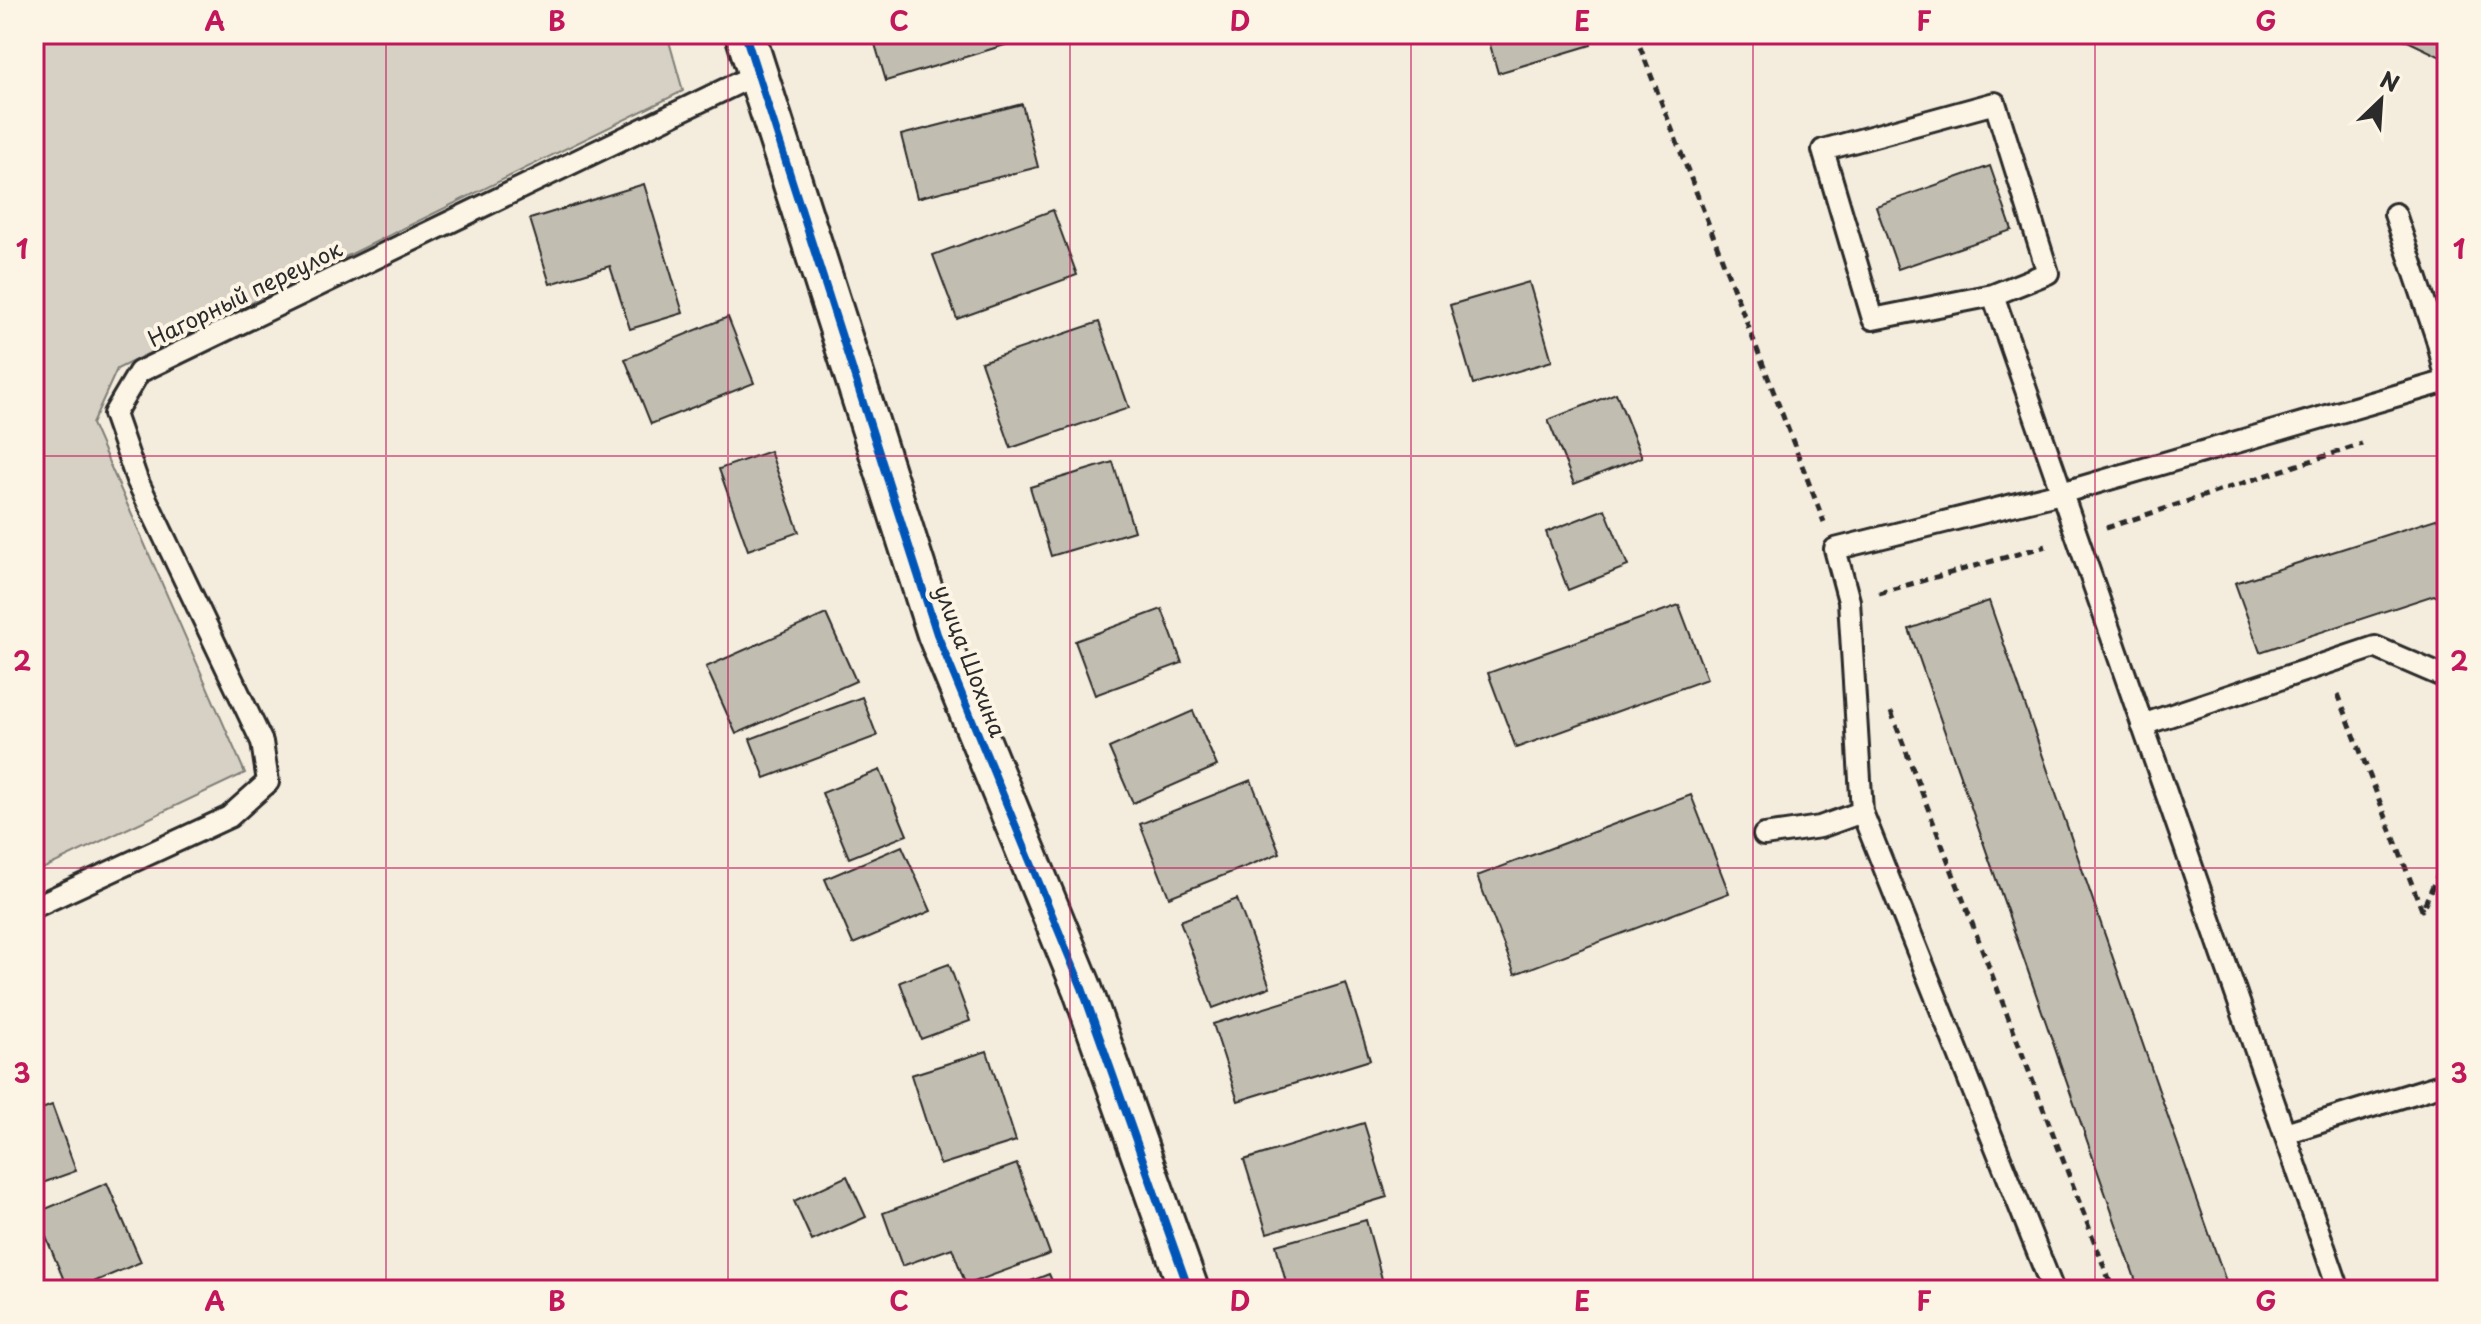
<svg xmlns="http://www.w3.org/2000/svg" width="2481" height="1324" font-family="'Playpen Sans',sans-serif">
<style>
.garden{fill:#d6d1c4;stroke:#807e78;stroke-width:2}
.building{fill:#c2bdb1;stroke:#2b2b2b;stroke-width:2}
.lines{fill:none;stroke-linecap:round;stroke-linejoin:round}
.lane-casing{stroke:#2b2b2b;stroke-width:26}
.street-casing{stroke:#2b2b2b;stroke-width:44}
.path{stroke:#2b2b2b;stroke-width:5;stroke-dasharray:8 6;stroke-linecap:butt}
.lane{stroke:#fcf5e5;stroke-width:20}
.street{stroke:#fcf5e5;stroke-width:38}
.cycleway-casing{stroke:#fcf5e5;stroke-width:13}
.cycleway{stroke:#0057b8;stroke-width:8}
.grid{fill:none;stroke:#c2185b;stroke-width:2;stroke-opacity:0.55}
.labels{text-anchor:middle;stroke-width:8;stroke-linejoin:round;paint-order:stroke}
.street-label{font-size:22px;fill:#2b2b2b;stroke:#fcf5e5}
.neatline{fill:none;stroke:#c2185b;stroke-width:3}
.grid-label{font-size:26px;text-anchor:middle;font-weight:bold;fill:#c2185b}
</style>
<rect width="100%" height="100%" fill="#f4edde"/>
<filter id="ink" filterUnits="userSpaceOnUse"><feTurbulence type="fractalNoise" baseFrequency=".0125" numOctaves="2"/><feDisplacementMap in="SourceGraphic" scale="16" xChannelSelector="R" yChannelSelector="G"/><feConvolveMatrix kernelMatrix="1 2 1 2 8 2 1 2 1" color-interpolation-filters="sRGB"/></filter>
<g filter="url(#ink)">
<!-- garden -->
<path class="garden" d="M34,34H667L683,91L117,369L92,424L245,773L34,873Z"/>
<!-- building -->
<g class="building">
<path d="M872,34H1005L1008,44L886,81Z"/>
<path d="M1487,34H1588L1591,45L1498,73Z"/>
<path d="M2393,34H2447V60Z"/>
<path d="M1022,104L1038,167L917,198L901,135Z"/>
<path d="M1990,166L2012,230L1898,269L1876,206Z"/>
<path d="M644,184L683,313L630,329L610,266L550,284L530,219Z"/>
<path d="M1053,210L1077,275L957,319L933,255Z"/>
<path d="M1529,282L1552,361L1473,384L1450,305Z"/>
<path d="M728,317L754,383L651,424L625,359Z"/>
<path d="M1099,322L1129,408L1011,448L981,362Z"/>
<path d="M1616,393L1642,457L1574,484L1548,420Z"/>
<path d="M770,451L799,532L748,550L719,469Z"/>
<path d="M1113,462L1134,531L1051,556L1030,487Z"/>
<path d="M1605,509L1628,566L1568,590L1546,532Z"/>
<path d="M2442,517L2447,520V602L2434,595L2260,652L2235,583Z"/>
<path d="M1989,601L2165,1108L2229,1290H2139L1909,629Z"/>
<path d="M1679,605L1707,679L1516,748L1488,673Z"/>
<path d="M1162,609L1182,663L1095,695L1075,641Z"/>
<path d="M826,614L856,681L736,734L706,667Z"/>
<path d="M862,697L877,736L765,778L750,739Z"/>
<path d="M1193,711L1217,766L1133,803L1109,748Z"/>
<path d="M880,770L907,835L849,858L822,793Z"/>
<path d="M1251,780L1280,853L1169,897L1140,824Z"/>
<path d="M1691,795L1729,893L1515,974L1477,876Z"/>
<path d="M902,846L931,911L853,944L825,879Z"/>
<path d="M1237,899L1270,987L1213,1008L1180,921Z"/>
<path d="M2447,908V942L2436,912Z"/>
<path d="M949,964L970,1021L921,1039L900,982Z"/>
<path d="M1346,983L1370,1060L1238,1101L1213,1024Z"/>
<path d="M987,1051L1016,1141L940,1165L911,1075Z"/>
<path d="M52,1105L76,1171L34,1186V1112Z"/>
<path d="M1364,1123L1387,1197L1267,1233L1244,1160Z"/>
<path d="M1017,1164L1050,1254L966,1285L952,1248L902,1266L883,1213Z"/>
<path d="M847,1176L866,1217L812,1241L794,1201Z"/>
<path d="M107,1183L141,1262L75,1290H68L36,1213Z"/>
<path d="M1366,1220L1385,1290H1288L1276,1245Z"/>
<path d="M1049,1274L1056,1290H1008Z"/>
</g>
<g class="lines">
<defs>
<g id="lane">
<path d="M2395,214L2437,339L2447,337"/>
<path d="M1993,295L1873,319L1823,150L1995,103L2048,273L1993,295L2339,1290"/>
<path d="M2142,725L2375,647L2447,678"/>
<path d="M1764,835L1820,827L1862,812"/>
<path d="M34,907L229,817L268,782L262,742L137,480L114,414L139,372L759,73"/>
<path d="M2285,1133L2447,1083"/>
<path d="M2053,1290L1862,812L1849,601L1835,549L2061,493L2447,381L2437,339"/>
</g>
<path id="street" d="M745,34L937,634L1082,988L1189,1290"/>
</defs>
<!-- lane casing -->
<use href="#lane" class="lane-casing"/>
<!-- street casing -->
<use href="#street" class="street-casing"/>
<!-- path -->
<g class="path">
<path d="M1635,34L1824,522"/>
<path d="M2106,528L2362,444"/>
<path d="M1879,593L2046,546"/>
<path d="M2338,694L2422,910L2447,854"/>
<path d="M1891,712L2113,1290"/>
</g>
<!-- lane -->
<use href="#lane" class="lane"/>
<!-- street -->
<use href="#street" class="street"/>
<defs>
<path id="cycleway" d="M745,34L937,634L1082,988L1189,1290"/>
</defs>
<!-- cycleway casing -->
<use href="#cycleway" class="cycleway-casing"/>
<!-- cycleway -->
<use href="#cycleway" class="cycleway"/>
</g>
</g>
<!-- grid -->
<path class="grid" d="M386,34V1290M728,34V1290M1070,34V1290M1411,34V1290M1753,34V1290M2095,34V1290M34,456H2447M34,868H2447"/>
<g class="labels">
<!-- street labels -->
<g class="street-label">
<text transform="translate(245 294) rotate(-26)" y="8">Нагорный переулок</text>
<text transform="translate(970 661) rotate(69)" y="8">улица Шохина</text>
</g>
</g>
<!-- margin -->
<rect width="2481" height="1324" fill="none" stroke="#fcf5e5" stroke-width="88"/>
<!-- north arrow -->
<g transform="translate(2381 100) rotate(25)" stroke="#fcf5e5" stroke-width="6" paint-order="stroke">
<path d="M0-6L14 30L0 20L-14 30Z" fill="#2b2b2b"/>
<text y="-12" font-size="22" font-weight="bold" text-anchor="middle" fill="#2b2b2b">N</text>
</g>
<rect x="44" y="44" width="2393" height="1236" class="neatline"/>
<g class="grid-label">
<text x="215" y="31">A</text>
<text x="557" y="31">B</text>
<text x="899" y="31">C</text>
<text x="1240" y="31">D</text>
<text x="1582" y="31">E</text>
<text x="1924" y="31">F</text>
<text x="2266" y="31">G</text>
<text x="22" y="259">1</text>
<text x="2459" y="259">1</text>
<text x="22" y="671">2</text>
<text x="2459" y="671">2</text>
<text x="22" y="1083">3</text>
<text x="2459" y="1083">3</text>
<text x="215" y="1311">A</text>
<text x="557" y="1311">B</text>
<text x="899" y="1311">C</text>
<text x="1240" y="1311">D</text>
<text x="1582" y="1311">E</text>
<text x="1924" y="1311">F</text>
<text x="2266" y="1311">G</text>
</g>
</svg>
